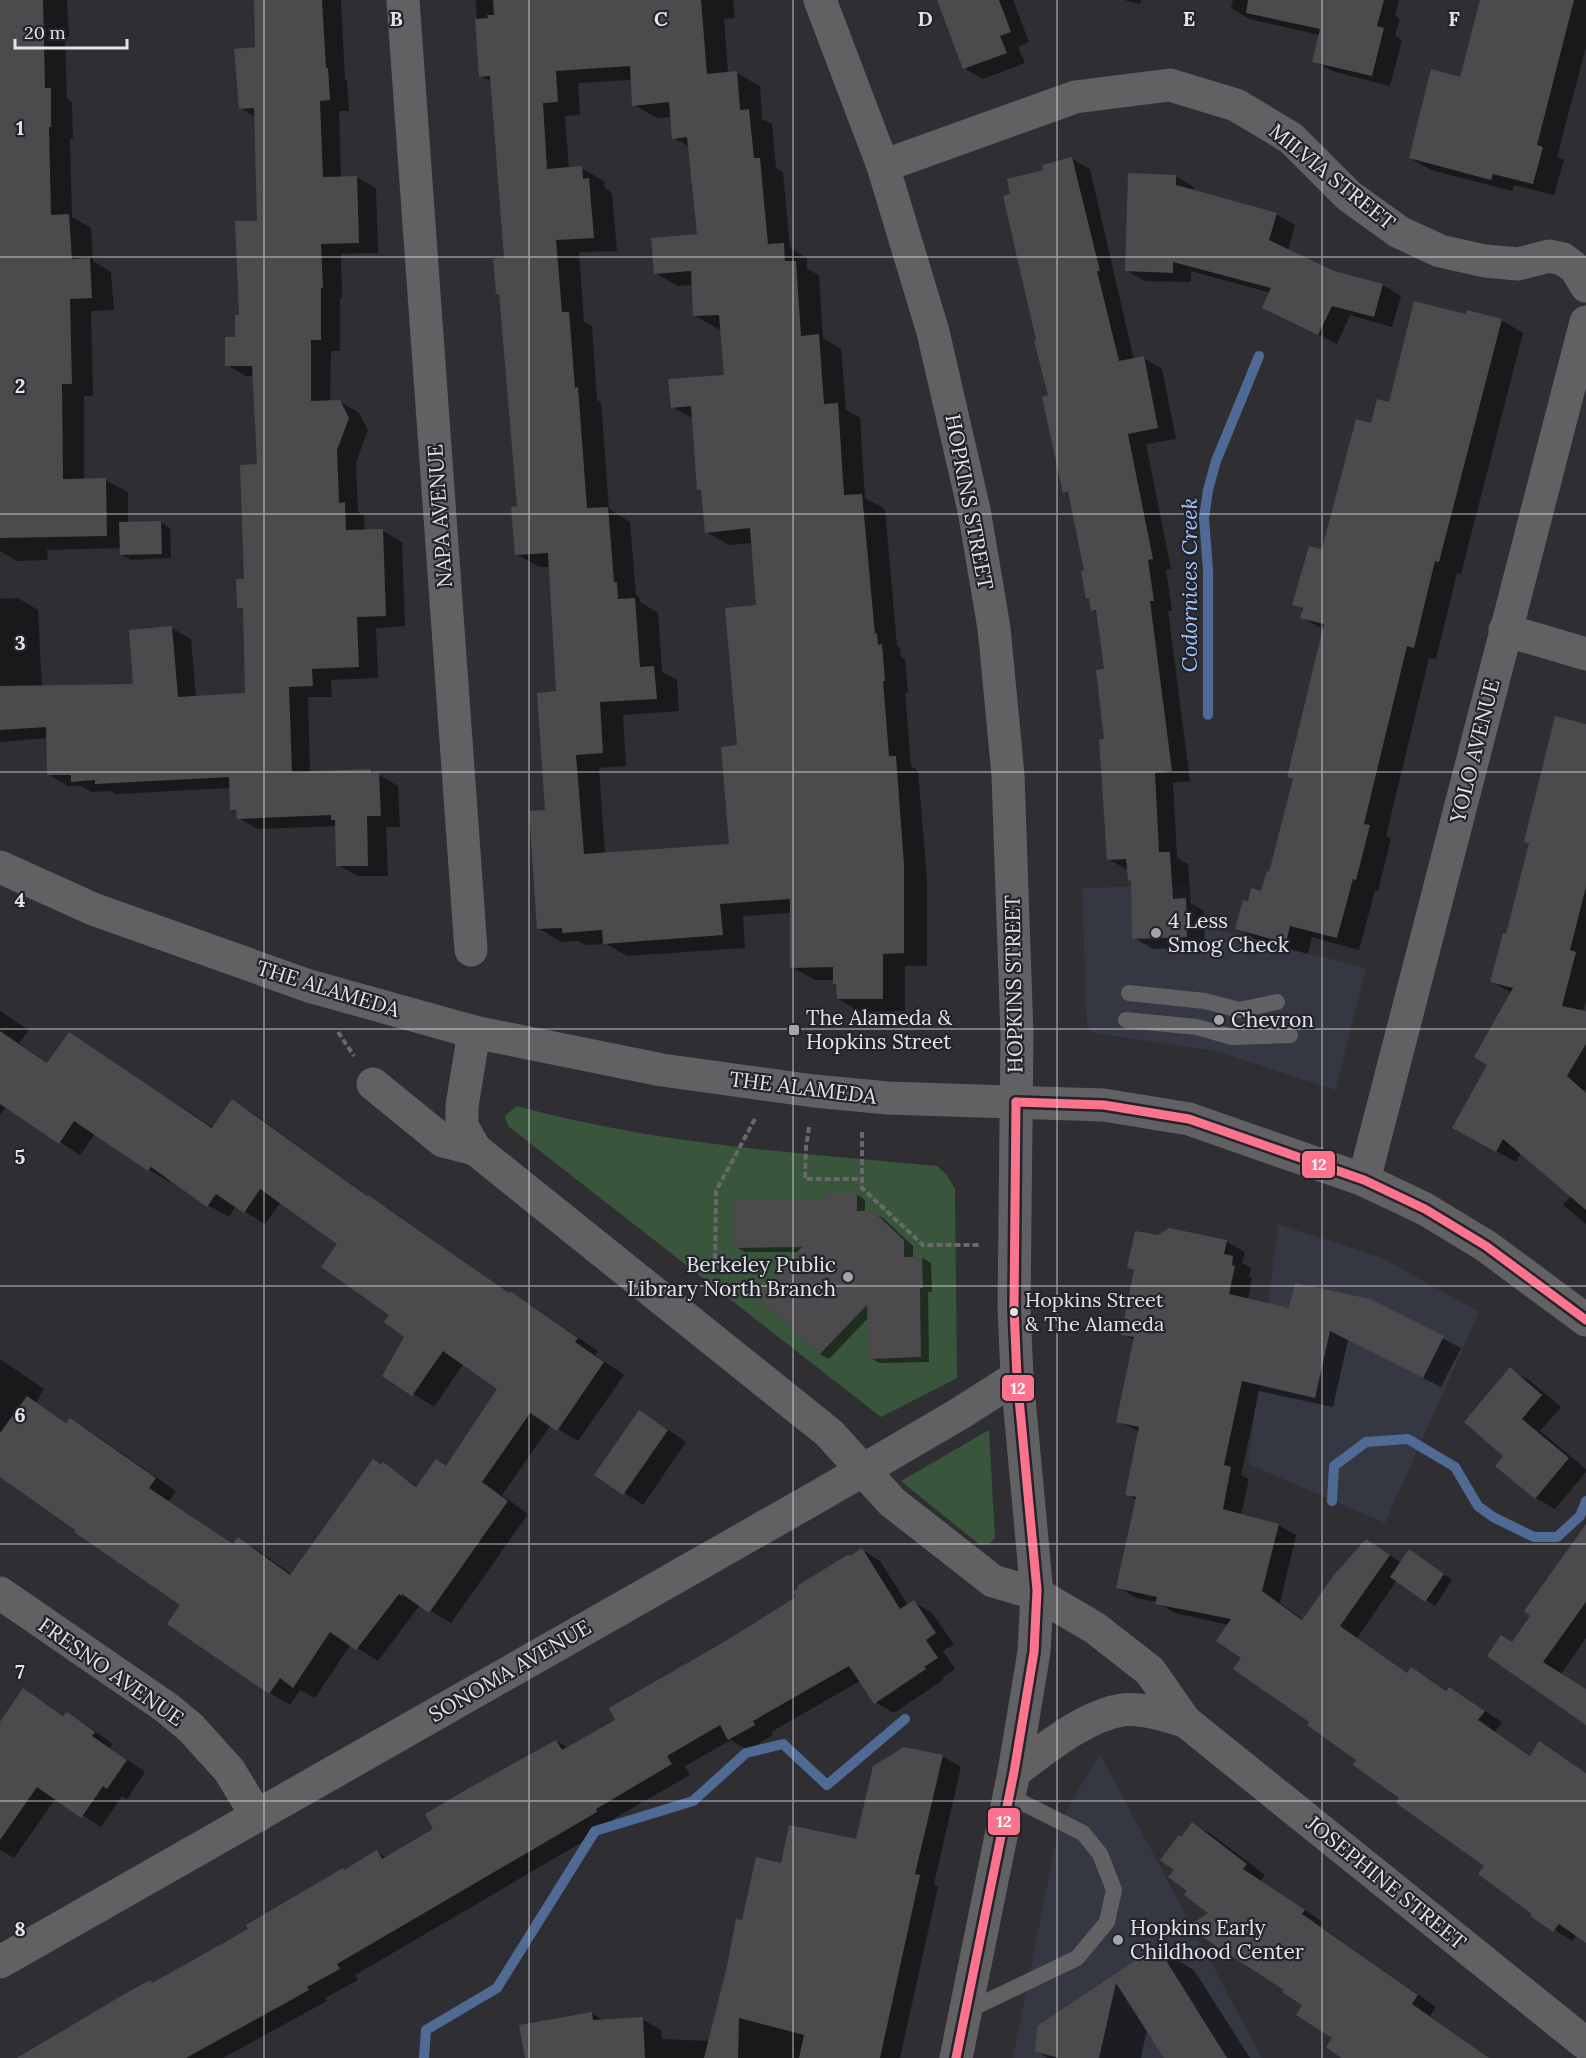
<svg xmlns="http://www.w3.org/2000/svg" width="1586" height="2058" font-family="Lora,serif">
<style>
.built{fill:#353743}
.green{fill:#39553b}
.shadow{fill:#0007;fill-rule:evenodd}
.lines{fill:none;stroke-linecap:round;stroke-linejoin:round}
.stream{stroke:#4f6a94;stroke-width:10}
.building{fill:#4c4a4d;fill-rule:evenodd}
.path{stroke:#69696b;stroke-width:4;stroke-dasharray:6 3;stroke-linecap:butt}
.service{stroke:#616164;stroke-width:16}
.minor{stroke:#616164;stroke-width:33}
.tertiary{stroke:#616164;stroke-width:33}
.bus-1-casing{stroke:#23242b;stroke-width:14}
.bus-1{stroke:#fc738d;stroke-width:9}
.grid{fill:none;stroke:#e3e3e8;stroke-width:1.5;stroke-opacity:0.55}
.poi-dot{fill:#a4a4a9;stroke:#23242b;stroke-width:2}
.bus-dot{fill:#e3e3e8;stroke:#23242b;stroke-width:2}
.labels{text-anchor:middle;stroke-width:4.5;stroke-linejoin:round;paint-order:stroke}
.bus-label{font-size:20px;fill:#e3e3e8;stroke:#23242b;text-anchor:start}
.street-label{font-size:21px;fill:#e3e3e8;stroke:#23242b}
.poi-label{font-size:21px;fill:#e3e3e8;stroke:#23242b;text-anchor:start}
.water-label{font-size:22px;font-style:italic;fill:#a2c6fe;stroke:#23242b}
.grid-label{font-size:20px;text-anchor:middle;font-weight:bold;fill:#e3e3e8;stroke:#23242b;stroke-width:4.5;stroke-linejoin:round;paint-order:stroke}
.line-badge{stroke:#23242b;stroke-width:2}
.badge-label{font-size:16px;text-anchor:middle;font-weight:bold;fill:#fff}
</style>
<rect width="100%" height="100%" fill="#2f2f33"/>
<!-- built -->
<g class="built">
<path d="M1186,885L1202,926L1366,968L1336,1090L1215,1051L1094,1033L1087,1027L1082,888Z"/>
<path d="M1278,1224L1382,1258L1479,1312L1385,1523L1248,1464Z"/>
<path d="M1100,1754L1262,2058H1013L1060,1821Z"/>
</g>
<!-- green -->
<g class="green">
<path d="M517,1106C654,1144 796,1153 937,1166L946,1174L955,1189L957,1378L881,1417L508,1126L505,1116Z"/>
<path d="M989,1430L995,1538L989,1544L980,1545L901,1481Z"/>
</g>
<!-- shadow -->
<g class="shadow">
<path d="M0,0H67L69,37H65L67,99L72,102L73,139H70L72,217L91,228L93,261L111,272L114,310L91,311L93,396H84V480H105L128,492V523L161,522L170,528L171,558L131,560L122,555L121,548L47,550L48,560L17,561L0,551Z"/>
<path d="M255,0H341L345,79L347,81L349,111H339L341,178L356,177L376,188L378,253L341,254L342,298H340V351H331L330,402L339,401L359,413L368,430L356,462L358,512L364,515L365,531H383L402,542L405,626L376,628L378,678L331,680L332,697H308L310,773L370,770L398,786L400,827H386L388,876H358L338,865L337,826L258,829L238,818V813L232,809L231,788L116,794L111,791L92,792L81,786H68L48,774V738L0,742V599L18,598L38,610L42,687L135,685L172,628L191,639L196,698L247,695L244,610L239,607L246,581L259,465L254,376H246L227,365L237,339L259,222L256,117L240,108L257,49Z"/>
<path d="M476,0H733L735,18L724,19L728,73H737L760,86L762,119L772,124L776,168L783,172L790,248L807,258V269L819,275L823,338L841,349L846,410L860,418L865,498L885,509L897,646L900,648L901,657L905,659L908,693H905L911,766L918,771L927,879V966H905V1011L861,1012L838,999V985L834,980H815L792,967L791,913L743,916L745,948L627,956L606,944L586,945L578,941L561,942L538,928L558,693L550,567H539L516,554L519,508L505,259L492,82L480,76ZM632,80L634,105L657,118L672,117L674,138L690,147L699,235L655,273L678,286L693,285L695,316L718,329L722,328L726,376L672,407L694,419L699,489L702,491L706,532L729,545L753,543L758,607L738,746L731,845L605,854L599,768L626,766L623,715L679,711L677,680L662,672L658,613L640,602L639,596L636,595L630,522L609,509L601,402L597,400L592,326L584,322L579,252L617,251L612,193L605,188L604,181L581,168L569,169L565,116L580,115L578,83Z"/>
<path d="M938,0H1013L1029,42L1018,47L1025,63L983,79L964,68Z"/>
<path d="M1124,0H1141L1140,4Z"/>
<path d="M1233,0H1399L1395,16L1400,19L1395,36L1402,40L1390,86L1332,71L1314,61L1320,35L1249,19L1231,8Z"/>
<path d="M1482,0H1586V47L1557,157L1564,160L1554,195L1514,185L1512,191L1431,170L1410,158L1461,79Z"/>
<path d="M1072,159L1090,169L1134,360L1144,358L1162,369L1176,439L1146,444L1171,569L1166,570L1172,611H1168L1190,781L1173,783L1177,858L1188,864L1191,903L1204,911L1205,947L1153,949L1134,938L1132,881L1129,880L1128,870L1108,859L1106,670L1097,613L1093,610L1091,600L1088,598L1086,571L1070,495L1064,492L1049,396L1012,195L1045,171Z"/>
<path d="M1175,176L1194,187V192L1276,214L1295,225L1288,250L1333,272L1383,285L1401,296L1392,327L1350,315L1337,344L1264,307L1271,293L1191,271V282L1145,281L1127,271Z"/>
<path d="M1467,316L1501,320L1523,333L1461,574L1457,573L1436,659L1429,658L1386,836L1391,839L1378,891L1375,890L1359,950L1312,937L1308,954L1259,941L1237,928L1249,903L1262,893L1270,873L1294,780L1289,777L1324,630L1302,617L1304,610L1294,604L1323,551L1372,425Z"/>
<path d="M1586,726V1000L1583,1011L1586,1012V1089L1541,1165L1521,1153L1516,1162L1454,1128L1489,1064L1512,993L1492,982L1507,936Z"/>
<path d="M0,1011L29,1030L19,1043L49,1064L69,1034L214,1128L232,1101L253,1113L370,1198L389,1209L510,1294L531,1305L598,1351L595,1355L624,1375L578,1441L551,1425L502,1495L528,1514L451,1623L420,1605L378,1661L351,1644L315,1698L300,1690L290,1705L270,1693L182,1605L0,1476V1359L44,1389L36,1402L68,1424L70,1420L91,1432L176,1491L169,1501L234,1545L238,1539L259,1551L292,1575L384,1464L418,1487L447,1467L499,1388L464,1363L434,1407L384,1375L406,1337L339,1243L281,1202L265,1224L236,1206L229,1217L208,1205L171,1179L170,1182L149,1170L95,1134L80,1155L6,1107L0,1115Z"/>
<path d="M1586,1145V1224L1563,1205L1571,1196Z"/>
<path d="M856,1194L865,1200V1213H873L883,1218L913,1246V1258H922L931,1263L932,1292H928L929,1362L880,1363L870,1358L869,1317L829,1359L819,1354L799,1252H745L736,1247L827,1200Z"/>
<path d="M1169,1230L1227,1242L1245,1252L1242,1263L1251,1268L1249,1276L1252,1278L1248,1300L1290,1310L1369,1300L1461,1348L1441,1387L1348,1340L1333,1407L1259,1391L1241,1475L1249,1479L1241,1516L1278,1525L1296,1535L1280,1603L1304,1620L1384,1551L1401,1563L1418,1556L1452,1580L1435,1606L1397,1580L1357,1638L1408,1674L1412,1669L1447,1691L1449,1689L1467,1699L1502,1722L1495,1732L1531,1756L1540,1743L1586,1773V1941L1577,1935L1572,1941L1532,1915L1534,1913L1486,1865L1311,1722L1229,1625L1175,1613L1157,1602L1136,1598L1118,1587L1137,1500L1127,1494L1140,1432L1118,1421L1135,1341L1123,1334L1135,1271L1129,1267L1158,1237Z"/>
<path d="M1510,1369L1529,1380L1561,1407L1540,1431L1586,1469V1472L1555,1509L1536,1498L1506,1456Z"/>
<path d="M658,1423L686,1442L643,1505L596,1474Z"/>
<path d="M862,1550L880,1561L908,1605L914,1602L932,1613L954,1644L943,1651L955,1669L942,1678L943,1680L894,1713L875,1702L860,1681L771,1732L773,1735L748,1750L731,1740L685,1766L690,1775L613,1819L615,1823L355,1975L358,1980L325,1998L327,2001L223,2058H19L150,1982L153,1984L221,1947L377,1852L387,1858L435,1830L556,1741L568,1748L617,1720L725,1643L798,1598Z"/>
<path d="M1586,1554V1638L1561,1674L1586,1690V1722L1513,1643Z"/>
<path d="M42,1701L65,1717L67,1714L86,1725L113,1744L110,1748L145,1772L127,1799L122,1796L101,1827L56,1798L14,1858L0,1850V1725Z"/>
<path d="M942,1756L961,1767L934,1884L938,1887L900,2058H527L592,2013L604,2021L642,2019L661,2030L662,2039L710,2041L744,1922L782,1865L858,1841Z"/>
<path d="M1193,1824L1211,1834L1265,1875L1261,1881L1323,1922L1320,1926L1436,2007L1430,2016L1488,2058H1344L1334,2038L1304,2005L1286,1990L1210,1913L1190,1891L1176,1870L1182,1839Z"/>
<path d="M1157,1948L1194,1970L1250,2058H1166L1147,2029L1141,2058H1048L1037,2052L1038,2027Z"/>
</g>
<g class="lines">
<!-- stream -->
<g class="stream">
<path d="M1208,715V570L1204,518L1208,490L1216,461L1259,356"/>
<path d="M1332,1501L1334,1466L1366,1442L1408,1439L1455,1467L1478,1506L1493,1517L1534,1537H1557L1580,1516L1586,1501"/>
<path d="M424,2058L426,2030L497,1988L595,1831L693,1801L746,1753L783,1744L827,1785L905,1719"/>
</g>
</g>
<!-- building -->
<g class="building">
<path d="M0,0H43L45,88H51V127H49L51,215L69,214L72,259L90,258L92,298L70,299L72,384H62L63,479L106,478L107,536L0,538Z"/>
<path d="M254,0H322L326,68H328L330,100L320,101L323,177L357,176L359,243L321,244L323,288H321V340H311V401L340,400L349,418L337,450L339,503L345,502L346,530L383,529L386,616L357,617L359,667L312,669L313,686L289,687L292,772L371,769V773H379L381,816H367L368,866H336L335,820H331V815L237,819L236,810H230L229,777L95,784V780L71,782V775H47L46,727L0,730V686L133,684L129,630L172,626L178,697L245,693L243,608H237L236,579H244L240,465L257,464L252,366H225V337H235V315H239L235,221H257L254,108L239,109L234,49L255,47Z"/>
<path d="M493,0H701L707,74L737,71L740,110L749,109L754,158H760L768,244L784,243L785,261H796L801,336L819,334L824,404L838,403L844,495L862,494L875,634L877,633L878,645L882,644L885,681H883L889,756H896L904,865V953L883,954V999H837L836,984H833V967L790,968V899L720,904L723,935L603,944L602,930L562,933V928L537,929L529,811L545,810L537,693L556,691L548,553L515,555L511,507L517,506L499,294H496L493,259L504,258L490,76L479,77L475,19L488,18L487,15H494ZM630,66L632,106L669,102L672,139L687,137L697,234L651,238L654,274L691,271L693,316L719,315L724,375L668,379L671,408L691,406L697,490H701L705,533L750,528L756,605L725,608L737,745L721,747L729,844L584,854L576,755L603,753L600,702L657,699L654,666L640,667L635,598L618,599L617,582H614L608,507L587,508L578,387L575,388L569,312H562L556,240L594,238L589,178L583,179L582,166L547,169L543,103L558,102L556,71Z"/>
<path d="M937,0H999L1011,32L1000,36L1007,53L963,69Z"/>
<path d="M1248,0H1384L1377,26L1384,28L1372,76L1312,62L1320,29L1246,13Z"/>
<path d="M1480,0H1574L1537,145L1543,147L1533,184L1493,174L1491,180L1409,158L1431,69L1460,77Z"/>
<path d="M1072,157L1100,271H1097L1119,361L1144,356L1158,428L1128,434L1153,559L1148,560L1154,601H1150L1172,771L1155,773L1159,852H1170L1173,899L1186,898L1187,937L1132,939L1131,880L1128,881L1126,859L1107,860L1099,739H1104L1096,670L1104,669L1096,610L1091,611L1089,598L1086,599L1081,571L1084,570L1068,492L1063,493L1042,397L1048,395L1034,341L1036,340L1003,196L1010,194L1007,179L1043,170L1042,165Z"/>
<path d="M1128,173L1176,175V185L1277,213L1269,240L1334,271L1383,284L1374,317L1332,306L1318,335L1262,308L1271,288L1173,262V273L1125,271Z"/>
<path d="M1414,301L1466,314L1467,310L1502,319L1439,562L1435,561L1414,648L1407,646L1364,824L1370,825L1356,880L1353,879L1337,938L1290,926L1286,943L1235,929L1243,900L1248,901L1251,888L1261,891L1267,871L1269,872L1293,779L1287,777L1324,624L1300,618L1303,608L1292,605L1309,546L1322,549L1356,419L1371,423L1377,399L1389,402Z"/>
<path d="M161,521L162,554L120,555L119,522Z"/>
<path d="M1555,716L1586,724V887L1570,950L1576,952L1562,1006L1586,1011V1044L1567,1076L1586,1093V1210L1503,1139L1496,1152L1452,1128L1487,1065L1474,1057L1513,988L1490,982L1503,933L1506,934L1529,843L1524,842Z"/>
<path d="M0,1031L47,1063L69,1032L212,1128L232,1099L367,1196L368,1195L509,1293L510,1291L578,1338L575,1342L604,1362L557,1431L530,1413L482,1482L508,1501L429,1613L402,1594L401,1596L399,1594L356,1650L330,1632L293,1688L280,1678L269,1694L167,1624L180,1605L74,1532L75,1530L0,1477V1433L27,1396L66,1423L70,1418L156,1478L149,1488L233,1544L238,1537L290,1575L373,1459L381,1465L383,1462L416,1487L436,1459L446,1466L497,1389L443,1351L412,1396L382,1376L404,1337L384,1322L389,1315L321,1267L337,1244L260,1189L244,1213L216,1194L207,1207L151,1167L148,1171L74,1121L59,1144L0,1104Z"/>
<path d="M825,1193H857V1211H873L904,1240V1257H922L923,1288H920L921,1357L869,1359L867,1305L819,1355L756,1295L802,1247L734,1248V1200L826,1199Z"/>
<path d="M1169,1228L1227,1240L1224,1254L1233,1256L1232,1265L1235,1266L1229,1294L1289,1308L1295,1283L1370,1299L1444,1336L1423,1378L1330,1331L1315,1398L1242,1381L1224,1465L1231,1467L1223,1509L1279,1524L1262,1591L1302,1620L1334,1575L1366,1539L1390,1555L1340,1626L1407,1673L1411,1667L1446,1691L1449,1687L1485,1711L1478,1720L1530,1756L1539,1741L1586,1773V1943L1559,1924L1553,1932L1530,1916L1532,1914L1478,1874L1484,1866L1396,1803L1399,1798L1353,1765L1356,1760L1307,1725L1309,1722L1233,1669L1241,1658L1216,1641L1231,1619L1155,1604L1157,1597L1116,1588L1136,1497L1125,1495L1139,1427L1116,1422L1134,1337L1121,1335L1134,1270L1127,1268L1135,1231L1158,1235Z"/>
<path d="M1510,1367L1542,1395L1522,1419L1569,1458L1535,1499L1495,1466L1503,1456L1464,1422Z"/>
<path d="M639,1410L668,1430L623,1495L594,1475Z"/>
<path d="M1586,1524V1602L1543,1662L1586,1689V1725L1487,1656L1501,1635L1512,1642L1530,1616L1524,1611Z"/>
<path d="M862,1548L900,1609L914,1600L936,1633L926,1640L938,1658L924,1667L926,1669L874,1704L849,1666L753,1721L755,1725L728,1740L720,1725L667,1756L672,1764L596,1809L597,1812L337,1964L340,1969L307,1987L309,1990L186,2058H17L121,1996L150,1980L152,1983L220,1945L248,1929L246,1925L343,1868L344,1870L377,1850L382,1859L433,1829L425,1814L469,1788L556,1740L562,1750L615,1720L609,1708L724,1642L796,1597L793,1592L798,1588L797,1586L849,1554L850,1556Z"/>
<path d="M1409,1549L1444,1574L1425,1602L1390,1577Z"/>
<path d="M23,1688L63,1716L67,1712L95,1732L92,1736L127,1760L107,1789L103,1786L81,1818L37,1787L0,1840V1722Z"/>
<path d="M904,1747L943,1755L915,1874L920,1875L880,2058H799L804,2035L739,2018L738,2058H704L727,1966L736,1919L742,1920L756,1857L781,1863L789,1825L856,1839L873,1766Z"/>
<path d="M1192,1822L1247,1864L1243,1869L1305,1910L1302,1914L1418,1995L1412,2004L1489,2058H1341L1326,2047L1332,2038L1296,2015L1302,2005L1282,1992L1284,1990L1187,1927L1208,1913L1184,1895L1187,1891L1168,1877L1174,1870L1160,1860L1179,1835L1181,1837Z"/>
<path d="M1157,1946L1227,2058H1164L1116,1983L1099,2058H1060L1035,2052L1037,2026Z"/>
<path d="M592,2012L593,2020L643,2017L645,2058H525L519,2025Z"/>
</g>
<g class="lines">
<!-- path -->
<g class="path">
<path d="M338,1032L354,1056"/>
<path d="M755,1119L716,1191L715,1265L768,1266"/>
<path d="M809,1127L806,1147L805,1179H863"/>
<path d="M862,1132V1188L923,1245H980"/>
</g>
<!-- service -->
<g class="service">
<path d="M1129,993L1205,1001L1239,1010L1277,1002"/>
<path d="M1126,1020L1197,1027L1232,1037L1290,1035"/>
<path d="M967,2011L1077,1958L1107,1922L1114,1890L1100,1854L1083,1833L1009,1796"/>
</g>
<!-- minor -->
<g class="minor">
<path d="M403,0L471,950"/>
<path d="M883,166L1075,97L1170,85L1236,105L1291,138L1349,196L1399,232L1440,251L1485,261L1518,264L1549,256L1563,259L1576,269L1586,286"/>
<path d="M1505,630L1586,654"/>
<path d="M474,1032L462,1106V1126L475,1149L829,1433L892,1502L993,1581L1037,1594L1095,1628L1150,1671L1185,1721L1586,2044"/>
<path d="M373,1084L443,1141L475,1149"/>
<path d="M1364,1180L1586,322"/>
<path d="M0,1593L167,1708L191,1728L229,1770L257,1816"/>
<path d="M1014,1772C1044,1750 1084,1716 1122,1710C1141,1707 1167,1716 1185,1721"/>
<path d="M0,1962L822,1494L959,1414L1017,1377"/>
</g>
<!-- tertiary -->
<g class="tertiary">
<path d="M820,0L883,166L933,332L974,510L994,628L1008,775L1017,1035L1014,1308L1017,1377L1037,1594L1034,1652L1014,1772L956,2058"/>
<path d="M0,867L93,909L309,986L474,1032L662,1070L814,1091L888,1098L1104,1105L1189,1119L1364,1180L1425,1209L1486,1246L1586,1320"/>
</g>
<defs>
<g id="bus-1">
<path d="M1016,1102L1104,1105L1189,1119L1364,1180L1425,1209L1486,1246L1586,1320"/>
<path d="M956,2058L1014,1772L1034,1652L1037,1590L1017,1377L1014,1308L1016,1102"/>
</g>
</defs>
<!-- bus-1 casing -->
<use href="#bus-1" class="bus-1-casing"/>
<!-- bus-1 -->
<use href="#bus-1" class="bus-1"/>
</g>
<!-- grid -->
<path class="grid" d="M264,0V2058M529,0V2058M793,0V2058M1057,0V2058M1322,0V2058M0,257H1586M0,514H1586M0,772H1586M0,1029H1586M0,1286H1586M0,1544H1586M0,1801H1586"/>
<!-- markers -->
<g class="poi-dot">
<circle cx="1156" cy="933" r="6"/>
<circle cx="1219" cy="1020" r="6"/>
<rect x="788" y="1024" width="12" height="12" rx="3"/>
<circle cx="848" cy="1277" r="6"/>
<circle cx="1118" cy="1940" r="6"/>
</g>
<circle class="bus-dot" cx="1014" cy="1312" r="5"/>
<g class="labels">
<!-- bus labels -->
<g class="bus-label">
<text x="1025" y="1307">Hopkins Street<tspan x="1025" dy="24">&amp; The Alameda</tspan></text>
</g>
<!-- street labels -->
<g class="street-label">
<text transform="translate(1332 177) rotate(39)" y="7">MILVIA STREET</text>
<text transform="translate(969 502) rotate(79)" y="7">HOPKINS STREET</text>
<text transform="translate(440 516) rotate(-94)" y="7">NAPA AVENUE</text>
<text transform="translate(1475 751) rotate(-76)" y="7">YOLO AVENUE</text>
<text transform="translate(1014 984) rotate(-91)" y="7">HOPKINS STREET</text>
<text transform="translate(328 989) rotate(17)" y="7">THE ALAMEDA</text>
<text transform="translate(803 1088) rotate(7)" y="7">THE ALAMEDA</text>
<text transform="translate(510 1671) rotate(-30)" y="7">SONOMA AVENUE</text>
<text transform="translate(111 1672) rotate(35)" y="7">FRESNO AVENUE</text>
<text transform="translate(1386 1883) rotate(39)" y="7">JOSEPHINE STREET</text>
</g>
<!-- poi labels -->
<g class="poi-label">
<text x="1168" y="928">4 Less<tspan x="1168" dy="24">Smog Check</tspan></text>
<text x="806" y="1025">The Alameda &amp;<tspan x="806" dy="24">Hopkins Street</tspan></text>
<text x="1231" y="1027">Chevron</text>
<text x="836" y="1272" text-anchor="end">Berkeley Public<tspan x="836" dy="24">Library North Branch</tspan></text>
<text x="1130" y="1935">Hopkins Early<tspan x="1130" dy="24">Childhood Center</tspan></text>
</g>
<!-- water labels -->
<g class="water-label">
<text transform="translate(1189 585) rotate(-90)" y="8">Codornices Creek</text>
</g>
</g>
<g class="grid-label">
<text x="396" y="26">B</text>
<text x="661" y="26">C</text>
<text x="925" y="26">D</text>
<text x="1189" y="26">E</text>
<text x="1454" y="26">F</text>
<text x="20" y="135">1</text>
<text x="20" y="393">2</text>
<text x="20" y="650">3</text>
<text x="20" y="907">4</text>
<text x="20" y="1164">5</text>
<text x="20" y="1422">6</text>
<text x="20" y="1679">7</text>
<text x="20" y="1936">8</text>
</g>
<g class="line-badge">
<rect x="1301" y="1150" width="35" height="29" rx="6" fill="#fc738d"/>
<rect x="1001" y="1374" width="34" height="28" rx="6" fill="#fc738d"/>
<rect x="987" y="1807" width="34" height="29" rx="6" fill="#fc738d"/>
</g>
<g class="badge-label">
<text x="1319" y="1170">12</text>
<text x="1018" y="1394">12</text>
<text x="1004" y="1827">12</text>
</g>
<!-- scale -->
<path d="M15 39v9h112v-9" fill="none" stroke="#e3e3e8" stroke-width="3"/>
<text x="24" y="39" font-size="18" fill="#e3e3e8" stroke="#23242b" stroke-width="4.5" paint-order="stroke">20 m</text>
</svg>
